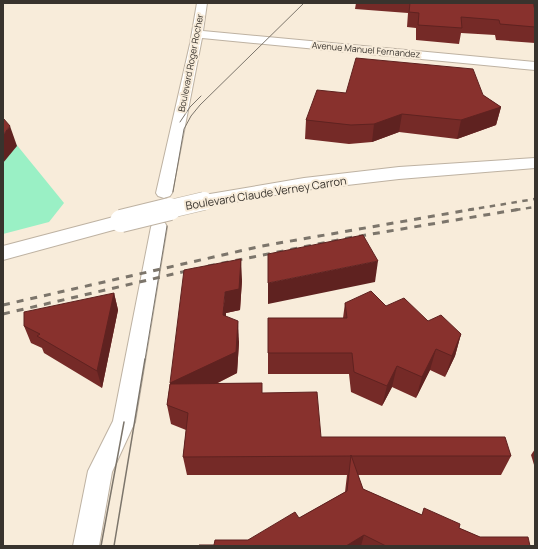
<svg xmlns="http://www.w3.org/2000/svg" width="538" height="549" font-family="Manrope,sans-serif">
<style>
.green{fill:#9af0c5}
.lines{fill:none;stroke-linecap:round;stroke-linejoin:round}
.street-casing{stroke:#beb2a2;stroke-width:2}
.secondary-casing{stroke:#beb2a2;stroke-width:2}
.street{fill:#fff;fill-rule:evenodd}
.secondary{fill:#fff;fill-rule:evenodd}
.tram-far1{stroke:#7c756b;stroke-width:1}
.tram{stroke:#7c756b;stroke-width:1.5}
.rail-far1{stroke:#7c756b;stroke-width:2.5;stroke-dasharray:5.5 5.5;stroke-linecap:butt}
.rail{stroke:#7c756b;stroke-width:3;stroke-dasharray:7 7;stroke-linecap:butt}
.secondary-bridge-far1-casing{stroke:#beb2a2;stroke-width:19;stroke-linecap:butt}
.secondary-bridge-casing{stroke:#beb2a2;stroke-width:24;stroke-linecap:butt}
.secondary-bridge-far1{stroke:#fff;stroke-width:18}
.secondary-bridge{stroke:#fff;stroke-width:22}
.wall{fill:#752a27}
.shaded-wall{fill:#5f2220}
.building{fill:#88312d;stroke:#5f2220}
.labels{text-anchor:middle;stroke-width:4;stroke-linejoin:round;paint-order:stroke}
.far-street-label{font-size:9px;fill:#38332d;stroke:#f8ecda}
.street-label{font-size:11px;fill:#38332d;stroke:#f8ecda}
</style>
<rect width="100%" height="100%" fill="#f8ecda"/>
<!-- green -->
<path class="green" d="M3,128L64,203L49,222L3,234Z"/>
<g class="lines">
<defs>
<g id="street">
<path d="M197,3H207L203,31L535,62V70L202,38L172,193L170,196L164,198L158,196L156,193L190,44Z"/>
<path d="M159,222L165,223L167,227L135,422L112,472L99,546H73L88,471L113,421L151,227L153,223Z"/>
</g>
<g id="secondary">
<path d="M535,158V168L399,179L304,190L204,207L197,205L194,201L197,197L204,195L304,178L399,167Z"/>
<path d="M121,215L128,216L131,221L128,226L3,260V246Z"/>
</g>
</defs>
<!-- street casing -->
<use href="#street" class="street-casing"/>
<!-- secondary casing -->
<use href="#secondary" class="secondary-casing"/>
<!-- street -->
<use href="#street" class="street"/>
<!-- secondary -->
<use href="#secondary" class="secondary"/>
<!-- tram-far1 -->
<g class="tram-far1">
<path d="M180,122L190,107L201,96"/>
<path d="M173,192L184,129L191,116L200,105L304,3"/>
<path d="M145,360L167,226"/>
</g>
<!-- tram -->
<g class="tram">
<path d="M101,546L124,422"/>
<path d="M114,546L145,359"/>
</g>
<!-- rail-far1 -->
<g class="rail-far1">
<path d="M468,210L535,199"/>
<path d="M515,210L535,207"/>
</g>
<!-- rail -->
<g class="rail">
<path d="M208,266L348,238L521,209"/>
<path d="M3,305L262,246L474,209"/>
<path d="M3,314L195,269"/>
</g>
<defs>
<path id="secondary-bridge-far1" d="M166,210L204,201"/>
<path id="secondary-bridge" d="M121,221L170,209"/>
</defs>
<!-- secondary-bridge-far1 casing -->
<use href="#secondary-bridge-far1" class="secondary-bridge-far1-casing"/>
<!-- secondary-bridge casing -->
<use href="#secondary-bridge" class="secondary-bridge-casing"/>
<!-- secondary-bridge-far1 -->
<use href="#secondary-bridge-far1" class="secondary-bridge-far1"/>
<!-- secondary-bridge -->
<use href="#secondary-bridge" class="secondary-bridge"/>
</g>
<!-- wall -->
<g class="wall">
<path d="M356,3H533L535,10V43L496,40L495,35L461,33L459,44L416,40V28L407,27L408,13L355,9Z"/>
<path d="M346,93L483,95L501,107L496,125L457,139L399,132L372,142L349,144L305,139L306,120Z"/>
<path d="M242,280L240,310L226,313V316L239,342L237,373L216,384L262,383V393L321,437L511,456L501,475H358L363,489L422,515L459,528L480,537L530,546H199L214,545L248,540L299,518L345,492L347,475H187L183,457L186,430L171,424L167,405L170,383Z"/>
<path d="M114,293L118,310L102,388L44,353L42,348L31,343L24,326Z"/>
<path d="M345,303L386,306L428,321L461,334L455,356L445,377L430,370L416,398L392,387L382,406L351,392L349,374H268V318H343Z"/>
<path d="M535,449V468L531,455Z"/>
</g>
<!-- shaded-wall -->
<g class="shaded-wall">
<path d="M501,107L496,125L457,139L461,120Z"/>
<path d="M402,114L399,132L372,142L374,124Z"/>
<path d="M10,126L17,146L3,163V135Z"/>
<path d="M241,259L242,280L240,310L226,313L225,336L223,315L225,292Z"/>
<path d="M378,261L375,282L268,304V283Z"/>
<path d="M114,293L118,310L102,388L97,371Z"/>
<path d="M238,321L239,342L237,373L174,404L170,383Z"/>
<path d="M461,334L455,356L445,377L452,356Z"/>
<path d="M436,349L430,370L416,398L422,377Z"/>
<path d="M397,366L392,387L382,406L387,386Z"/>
<path d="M364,535L361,546H346Z"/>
</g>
<!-- building -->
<g class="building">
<path d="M410,3H533L535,10V27L500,24L499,20L461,17L462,28L418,25L419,13L409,12Z"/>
<path d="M356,58L473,69L483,95L501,107L461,120L402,114L374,124L351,125L306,120L317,90L346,93Z"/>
<path d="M3,118L10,126L3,135Z"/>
<path d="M363,235L378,261L268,283V254Z"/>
<path d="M241,259L239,289L225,292L223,315L238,321L236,352L170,383L184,270Z"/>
<path d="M371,291L386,306L404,298L428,321L441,315L461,334L452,356L436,349L422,377L397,366L387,386L354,372L352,353H268V318H347L345,303Z"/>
<path d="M114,293L97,371L37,336L40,334L24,326V312Z"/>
<path d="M262,383V393L317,392L321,437H505L511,456H351V455V456L183,457L188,413L167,405L170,384Z"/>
<path d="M351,455L363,489L422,515L424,508L460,524L459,528L480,537H528L530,546H386L364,535L346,546H199V545H214L215,540H248L295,512L299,518L347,491Z"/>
</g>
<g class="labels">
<!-- far-street labels -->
<g class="far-street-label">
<text transform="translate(366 50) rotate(5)" y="3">Avenue Manuel Fernandez</text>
<text transform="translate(191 63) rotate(-79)" y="3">Boulevard Roger Rocher</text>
</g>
<!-- street labels -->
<g class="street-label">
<text transform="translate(266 193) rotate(-9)" y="4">Boulevard Claude Verney Carron</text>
</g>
</g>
<!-- border -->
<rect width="538" height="549" fill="none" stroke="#38332d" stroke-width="8"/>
</svg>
